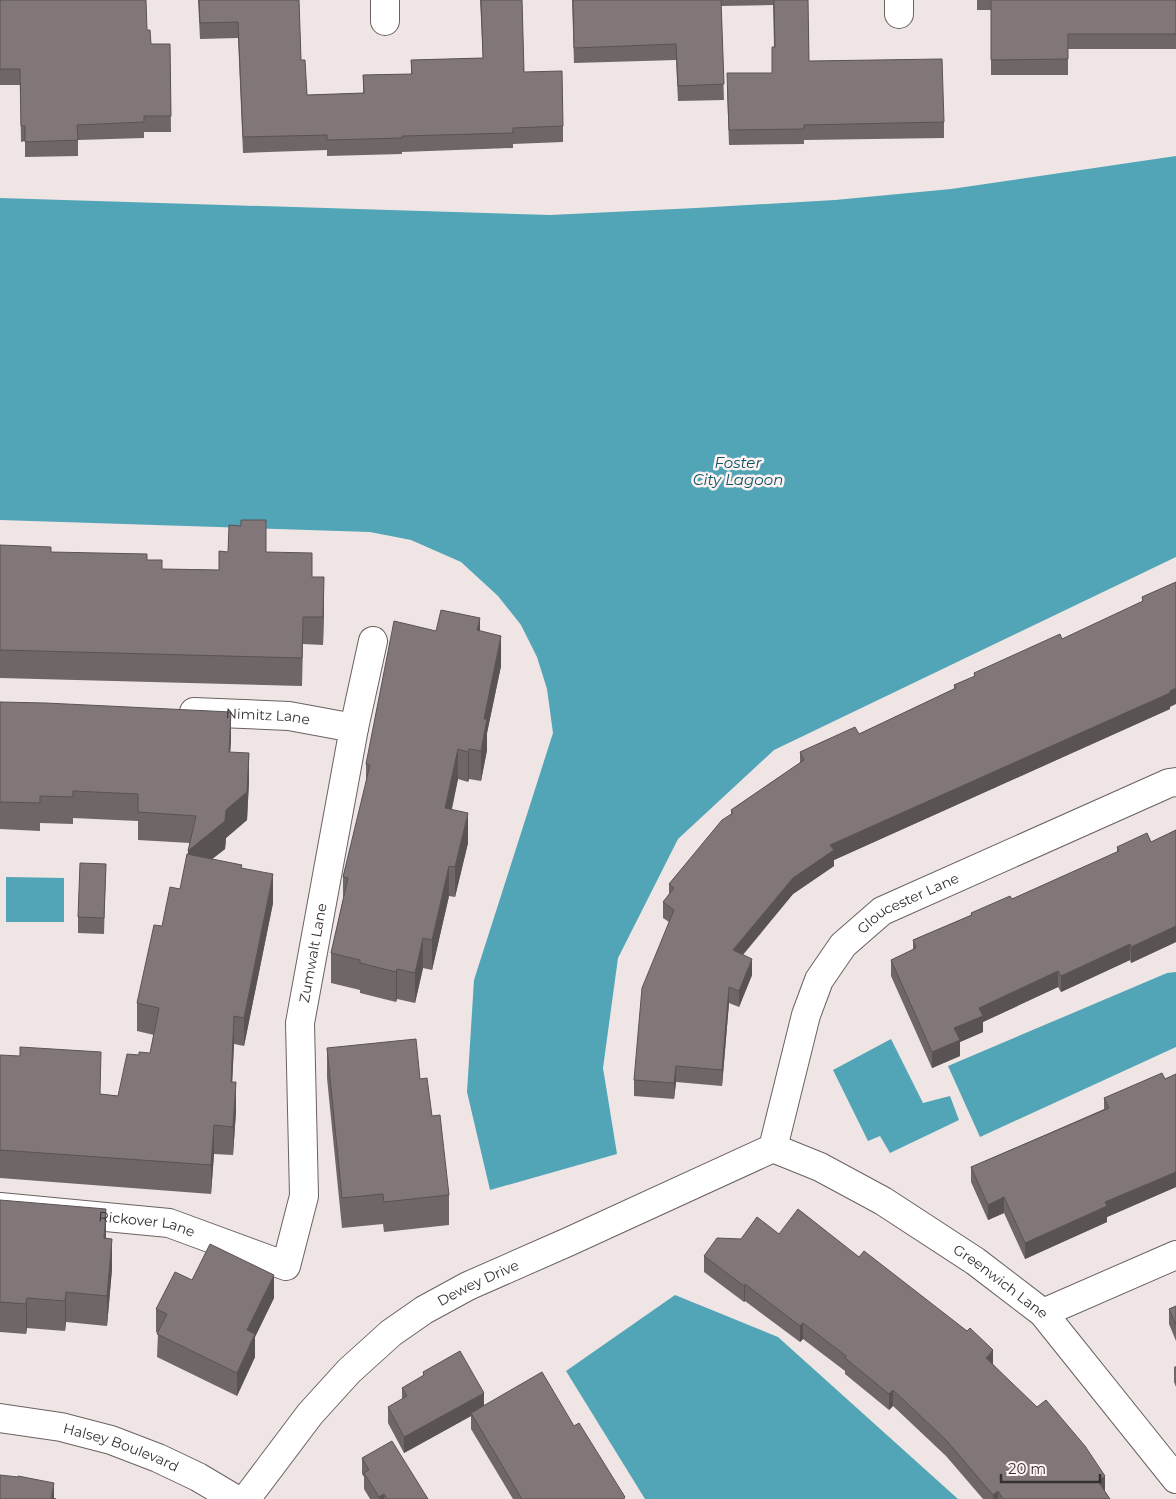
<svg xmlns="http://www.w3.org/2000/svg" width="1176" height="1499" font-family="Montserrat,sans-serif">
<style>
.water{fill:#51a5b6}
.lines{fill:none;stroke-linecap:round;stroke-linejoin:round}
.minor-casing{stroke:#6a6161;stroke-width:30}
.minor{stroke:#fff;stroke-width:28}
.wall{fill:#6f6667}
.shaded-wall{fill:#5a5354}
.building{fill:#817778;stroke:#5a5354}
.labels{text-anchor:middle;stroke-width:5;stroke-linejoin:round;paint-order:stroke}
.street-label{font-size:14px;fill:#353031;stroke:#fef2f3}
.water-label{font-size:15px;font-style:italic;fill:#095561;stroke:#fef2f3}
</style>
<rect width="100%" height="100%" fill="#f0e5e5"/>
<!-- water -->
<g class="water">
<path d="M1176,156V557L774,750L678,839L618,958L603,1068L617,1154L490,1190L467,1092L474,980L553,733L547,689L537,657L521,625L498,596L461,562L411,540L370,532L0,520V198L550,215L696,208L835,200L951,189Z"/>
<path d="M6,877L64,878V922H6Z"/>
<path d="M1176,972V1047L980,1137L948,1066L1167,973Z"/>
<path d="M891,1039L923,1103L950,1096L959,1120L890,1153L880,1136L868,1141L833,1070Z"/>
<path d="M675,1295L778,1337L958,1499H645L566,1371Z"/>
</g>
<g class="lines">
<defs>
<g id="minor">
<path d="M385,0V21"/>
<path d="M899,0V14"/>
<path id="s1" d="M194,712L289,716L354,728"/>
<path id="s2" d="M773,1148L806,1015L819,980L843,945L882,911L1169,783L1176,782"/>
<path id="s3" d="M773,1148L820,1167L883,1201L975,1261L1043,1313L1176,1479"/>
<path id="s4" d="M0,1207L169,1223L286,1266L304,1196L300,1023L354,728L373,641"/>
<path d="M1043,1313L1176,1255"/>
<path id="s5" d="M0,1418L61,1427L111,1440L158,1458L198,1477L235,1499"/>
<path id="s6" d="M246,1499L310,1414L349,1371L391,1333L424,1310L468,1286L568,1242L773,1148"/>
</g>
</defs>
<!-- minor casing -->
<use href="#minor" class="minor-casing"/>
<!-- minor -->
<use href="#minor" class="minor"/>
</g>
<!-- wall -->
<g class="wall">
<path d="M0,0L147,30L151,44H170L171,132H144V138L78,140V156L25,157V141L21,142L20,85H0Z"/>
<path d="M198,0H299L301,60L307,95L363,93V75L411,74V60L483,58L480,0H522L524,72L563,126V142L513,144V148L402,152V154L327,156V150L243,153L238,38L200,39Z"/>
<path d="M572,0H808L809,61L944,122V138L804,140V144L729,145L727,89L772,73L774,47L773,5L721,6L724,100L678,101L676,60L574,63Z"/>
<path d="M977,0H1176V49H1068V75H991V10H977Z"/>
<path d="M0,545L51,552L147,560L162,569L219,570L266,552L312,577L324,605L323,645L303,644L302,686L0,678Z"/>
<path d="M1176,582L1170,709L834,860V866L793,894L743,955L752,975L739,1007L729,1003L722,1086L676,1082L674,1099L634,1096V1080L669,922L663,918V902L669,894V884L731,814V810L800,763V752L859,734L954,689V685L974,677V673L1062,639L1142,602V597Z"/>
<path d="M436,631H480L501,666L487,733V750L481,781L469,779L468,782L458,779L452,809L468,843L455,897L449,896L432,970L423,968L415,1003L397,999L396,1002L360,993V990L331,983V953L343,900V877L366,785V764Z"/>
<path d="M0,702L231,739L230,752L249,781L247,820L226,838L225,849L212,859L242,868L273,903L244,1046L234,1044L232,1082L236,1111L233,1155L214,1154L211,1194L0,1178V1055L101,1094L118,1096L139,1055L150,1053L154,1035L137,1031V1003L162,926L180,889L190,843L138,840V821L73,818V824L40,823V831L0,829Z"/>
<path d="M1176,830V942L1131,963L1130,960L1061,992L1058,987L983,1022V1032L960,1042V1056L932,1068L891,976V960L913,950V940L971,915V913L1012,899L1117,852V847L1151,842Z"/>
<path d="M106,864L104,934L78,933V917Z"/>
<path d="M327,1048L420,1079L432,1116L449,1195V1225L384,1232L383,1224L342,1228L327,1078Z"/>
<path d="M1176,1074V1187L1107,1217V1222L1025,1259L1004,1213L988,1220L971,1182V1167L1104,1109V1098L1165,1079Z"/>
<path d="M0,1200L106,1238L112,1269L107,1326L66,1322L65,1331L27,1328L26,1334L0,1332Z"/>
<path d="M779,1234L993,1364L1105,1492L1110,1499H983L946,1456L893,1406L889,1410L845,1374V1371L803,1339L800,1342L745,1301L744,1302L704,1272V1256L741,1239Z"/>
<path d="M192,1280L274,1298L255,1337V1357L237,1396L157,1357L158,1333L156,1332V1309Z"/>
<path d="M1176,1306V1341L1169,1324V1309Z"/>
<path d="M1176,1366V1387L1174,1382V1367Z"/>
<path d="M423,1372L484,1406L574,1426L625,1499H513L471,1429V1416L404,1453L388,1423V1407L402,1399V1388L423,1376Z"/>
<path d="M362,1458L428,1499H370L364,1489V1477L362,1474Z"/>
</g>
<!-- shaded-wall -->
<g class="shaded-wall">
<path d="M324,577V605L323,645V617Z"/>
<path d="M480,618V649L477,630Z"/>
<path d="M501,636V666L487,733V750L481,781V751L484,719Z"/>
<path d="M1176,688V704L1170,707V709L834,860V866L793,894L733,966V950L793,878L830,845Z"/>
<path d="M231,712V739L229,779V752Z"/>
<path d="M458,749V779L445,838V808Z"/>
<path d="M469,749V779L468,782V752Z"/>
<path d="M249,753V781L247,820L226,838L225,849L188,878V851L226,810Z"/>
<path d="M468,813V843L455,897V867Z"/>
<path d="M449,866V896L432,970V940Z"/>
<path d="M273,874V903L244,1046V1018Z"/>
<path d="M1176,926V942L1131,963V947Z"/>
<path d="M423,938V968L415,1003V973Z"/>
<path d="M1130,944V960L1061,992V976Z"/>
<path d="M752,959V975L739,1007V991Z"/>
<path d="M397,969V999L396,1002V972Z"/>
<path d="M1058,971V987L983,1022V1032L960,1042V1056L932,1068V1052L954,1028L979,1008Z"/>
<path d="M729,987V1003L722,1086V1070Z"/>
<path d="M234,1016V1044L231,1110V1082Z"/>
<path d="M676,1066V1082L674,1099V1083Z"/>
<path d="M236,1082V1111L233,1155V1127Z"/>
<path d="M214,1125V1154L211,1194V1165Z"/>
<path d="M1176,1172V1187L1107,1217V1222L1025,1259V1243L1105,1202Z"/>
<path d="M1004,1197V1213L988,1220V1205Z"/>
<path d="M106,1209V1239L104,1238Z"/>
<path d="M112,1239V1269L107,1326V1296Z"/>
<path d="M274,1275V1298L255,1337V1357L237,1396V1373L247,1330Z"/>
<path d="M745,1284V1301L744,1302V1286Z"/>
<path d="M66,1292V1322L65,1331V1301Z"/>
<path d="M27,1298V1328L26,1334V1304Z"/>
<path d="M803,1323V1339L800,1342V1326Z"/>
<path d="M993,1350V1366L986,1358Z"/>
<path d="M893,1390V1406L889,1410V1394Z"/>
<path d="M484,1393V1409L471,1413V1416L404,1453V1437Z"/>
<path d="M1105,1476V1493L1098,1481Z"/>
<path d="M54,1483V1499H51Z"/>
<path d="M998,1491V1499H993V1495Z"/>
<path d="M384,1494V1499H379V1497Z"/>
</g>
<!-- building -->
<g class="building">
<path d="M0,0H146L147,30H150L151,44H170L171,116H144V122L77,125L78,140L25,142V126H21L20,69H0Z"/>
<path d="M199,0H299L301,60H305L307,95L364,93L363,75L412,74L411,60L483,58L481,0H522L524,72L562,71L563,126L513,128V133L402,136V138L327,140V135L243,137L238,22L200,23Z"/>
<path d="M573,0H721L724,84L678,86L676,44L574,48Z"/>
<path d="M774,0H808L809,61L942,59L944,122L804,125V129L729,130L727,73H772V47H775Z"/>
<path d="M991,0H1176V34H1068V59L991,60Z"/>
<path d="M241,520H266V552L312,553V577H324L323,617H303L302,658L0,650V545L51,547V552L147,554V560H162V569L219,570V551L228,552L229,525L241,526Z"/>
<path d="M1176,582V688L1170,691V693L830,845L834,850L793,878L733,950L752,959L739,991L729,987L722,1070L676,1066L674,1083L634,1080L642,988L674,910L663,902L674,888L669,884L722,820L733,813L731,810L804,760L800,752L855,727L859,734L956,688L954,685L975,676L974,673L1060,634L1062,639L1143,601L1142,597Z"/>
<path d="M441,610L480,618L477,630L501,636L484,719H487L481,751L469,749L468,752L458,749L445,808L468,813L455,867L449,866L432,940L423,938L415,973L397,969L396,972L360,963V960L331,953L348,878L343,877L370,765L366,764L394,621L436,631Z"/>
<path d="M0,702L46,703L231,712L229,752L249,753L247,792L226,810L225,821L188,851L196,816L138,812V794L73,791V797L40,796V803L0,802Z"/>
<path d="M1176,830V926L1131,947L1130,944L1061,976L1058,971L979,1008L983,1016L954,1028L960,1040L932,1052L891,960L916,948L913,940L972,915L971,913L1010,896L1012,899L1119,851L1117,847L1147,833L1151,842Z"/>
<path d="M187,854L242,865L241,868L273,874L244,1018L234,1016L231,1082H236L233,1127L214,1125L211,1165L0,1150V1055L20,1056V1047L101,1052L100,1094L118,1096L127,1054L139,1055V1052L150,1053L159,1008L137,1003L154,925L162,926L170,887L180,889Z"/>
<path d="M80,863L106,864L104,918L78,917Z"/>
<path d="M416,1039L420,1079L427,1078L432,1116L440,1115L449,1195L384,1202L383,1194L342,1198L327,1048Z"/>
<path d="M1162,1073L1165,1079L1176,1074V1172L1105,1202L1107,1206L1025,1243L1004,1197L988,1205L971,1167L1109,1108L1104,1098Z"/>
<path d="M0,1200L106,1209L104,1238L112,1239L107,1296L66,1292L65,1301L27,1298L26,1304L0,1302Z"/>
<path d="M798,1209L859,1257L864,1251L967,1331L970,1328L993,1350L986,1358L1037,1407L1046,1400L1085,1446L1105,1476L1098,1481L1110,1499H1003L998,1491L993,1495L946,1440L893,1390L889,1394L845,1358L846,1356L803,1323L800,1326L745,1284L744,1286L704,1256L717,1238L741,1239L757,1217L779,1234Z"/>
<path d="M210,1244L274,1275L247,1330L255,1334L237,1373L157,1334L167,1314L156,1309L175,1272L192,1280Z"/>
<path d="M1176,1306V1325L1169,1309Z"/>
<path d="M460,1351L484,1393L404,1437L388,1407L407,1396L402,1388L424,1375L423,1372Z"/>
<path d="M542,1372L574,1426L579,1423L625,1497L623,1499H522L471,1413Z"/>
<path d="M392,1441L428,1499H387L384,1494L379,1497L364,1473L369,1470L362,1458Z"/>
<path d="M0,1475L18,1477V1476L54,1483L51,1498L56,1499H0Z"/>
</g>
<g class="labels">
<!-- street labels -->
<g class="street-label">
<text dy="5" stroke="none"><textPath href="#s1" startOffset="74">Nimitz Lane</textPath></text>
<text dy="5" stroke="none"><textPath href="#s2" startOffset="295">Gloucester Lane</textPath></text>
<text dy="5" stroke="none"><textPath href="#s4" startOffset="611">Zumwalt Lane</textPath></text>
<text dy="5" stroke="none"><textPath href="#s4" startOffset="148">Rickover Lane</textPath></text>
<text dy="5" stroke="none"><textPath href="#s6" startOffset="322">Dewey Drive</textPath></text>
<text dy="5" stroke="none"><textPath href="#s3" startOffset="265">Greenwich Lane</textPath></text>
<text dy="5" stroke="none"><textPath href="#s5" startOffset="125">Halsey Boulevard</textPath></text>
</g>
<!-- water labels -->
<g class="water-label">
<text x="738" y="468">Foster<tspan x="738" dy="17">City Lagoon</tspan></text>
</g>
</g>
<!-- scale -->
<path d="M1001 1474v8h99v-8" fill="none" stroke="#353031" stroke-width="2.5"/>
<text x="1008" y="1474" font-size="15" fill="#353031" stroke="#fef2f3" stroke-width="4" paint-order="stroke">20 m</text>
</svg>
